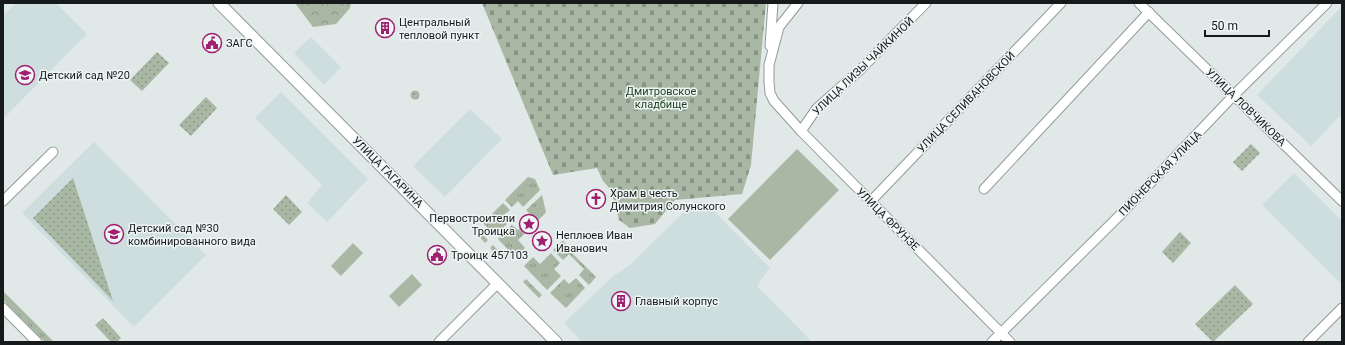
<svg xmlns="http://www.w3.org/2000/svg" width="1345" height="345" font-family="Roboto,sans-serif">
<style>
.built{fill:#cededf}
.grass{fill:url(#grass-tufts)}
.forest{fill:url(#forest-crowns)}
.cemetery{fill:url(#cemetery-stones)}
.park{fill:url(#park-dots)}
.pitch{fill:#a8b8a5}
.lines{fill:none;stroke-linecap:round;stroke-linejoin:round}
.minor-casing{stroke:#949a9a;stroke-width:11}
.major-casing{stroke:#949a9a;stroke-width:13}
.minor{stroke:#fff;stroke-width:9}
.major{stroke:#fff;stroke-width:11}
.labels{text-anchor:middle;stroke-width:3;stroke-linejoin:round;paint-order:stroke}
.poi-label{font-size:11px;fill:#171a1a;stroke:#eef5f5;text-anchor:start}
.street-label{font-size:11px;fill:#171a1a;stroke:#eef5f5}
.park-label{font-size:11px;fill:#1c3e16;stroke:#eef5f5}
</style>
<defs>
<pattern id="grass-tufts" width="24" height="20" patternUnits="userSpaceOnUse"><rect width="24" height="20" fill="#a8b8a5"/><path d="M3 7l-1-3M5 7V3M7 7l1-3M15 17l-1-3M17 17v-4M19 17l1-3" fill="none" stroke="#889586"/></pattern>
<pattern id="forest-crowns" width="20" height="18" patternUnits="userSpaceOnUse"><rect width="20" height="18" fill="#a8b8a5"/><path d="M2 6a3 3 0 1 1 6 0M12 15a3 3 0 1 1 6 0" fill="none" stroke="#889586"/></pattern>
<pattern id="cemetery-stones" width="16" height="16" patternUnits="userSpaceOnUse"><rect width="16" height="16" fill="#a8b8a5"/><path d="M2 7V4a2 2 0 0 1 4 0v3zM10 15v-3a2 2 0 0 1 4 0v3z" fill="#889586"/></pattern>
<pattern id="park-dots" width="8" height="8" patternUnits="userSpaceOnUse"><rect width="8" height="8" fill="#a8b8a5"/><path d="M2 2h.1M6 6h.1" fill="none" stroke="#889586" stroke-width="1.8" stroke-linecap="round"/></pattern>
</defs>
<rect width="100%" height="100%" fill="#e1e8e8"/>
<!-- built -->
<g class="built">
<path d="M16,3H56L87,34L5,117L3,115V16Z"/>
<path d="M1342,6V119L1339,117L1311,146L1257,95Z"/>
<path d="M311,37L341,67L324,85L294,53Z"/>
<path d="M281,92L368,179L327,222L307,203L322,185L255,118Z"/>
<path d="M470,109L502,139L445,197L413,166Z"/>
<path d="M94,142L206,255L134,327L22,213Z"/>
<path d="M1294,173L1342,221L1341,284L1262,205Z"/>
<path d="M694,202H705L770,268L757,286L812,342H582L564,323L612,277L630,265Z"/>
</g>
<!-- grass -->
<g class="grass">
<path d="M528,177L535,179L540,190L523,207L518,201L512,207L505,200Z"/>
<path d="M542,195L546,212L532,227L526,222L532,216L526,210Z"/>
<path d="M503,203L510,210L504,215L510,221L495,235L483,223Z"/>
<path d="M512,225L518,230L523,225L528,230L518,240L525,248L515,257L498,239Z"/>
<path d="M476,227L488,240L485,243L473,230Z"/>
<path d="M563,240L571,252L596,277L589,285L579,275L584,269L569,254L563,260L553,250Z"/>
<path d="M493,245L505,258L502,261L490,248Z"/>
<path d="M551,253L560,263L554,269L561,276L547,290L524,266L533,257L540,264Z"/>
<path d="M576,278L585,288L566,308L550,293L564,279L569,284Z"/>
<path d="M526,279L542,295L539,298L523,282Z"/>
<path d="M3,291L54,342H45L4,301Z"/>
</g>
<!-- forest -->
<path class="forest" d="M295,3H351L350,8L336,24L313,27Z"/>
<!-- cemetery -->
<path class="cemetery" d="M482,3H766L751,165L742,194L675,200L655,224L630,228L619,220L611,190L603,181L597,168L553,175Z"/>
<!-- park -->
<g class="park">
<path d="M157,52L169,63L142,91L130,80Z"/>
<circle cx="415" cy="95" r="4.5"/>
<path d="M206,97L217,108L191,136L179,125Z"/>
<path d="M1251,144L1260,153L1242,171L1233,162Z"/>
<path d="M73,178L113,301L33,218Z"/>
<path d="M286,195L302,212L289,225L273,209Z"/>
<path d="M1180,232L1191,243L1173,263L1162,252Z"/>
<path d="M1235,285L1253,304L1213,342L1195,324Z"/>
<path d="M103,318L121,338L117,342H111L95,325Z"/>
</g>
<!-- pitch -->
<g class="pitch">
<path d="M797,149L839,190L770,260L728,219Z"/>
<path d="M353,243L363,253L341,276L331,266Z"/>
<path d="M412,274L422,285L399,307L389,296Z"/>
</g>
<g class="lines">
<defs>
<g id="minor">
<path d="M798,3L779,27L769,65V82L770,93L774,101L801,131L1010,342"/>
<path d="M1139,3L1342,201"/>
<path d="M770,46L773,3"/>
<path d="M801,131L817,108L860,70L926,3"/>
<path d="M984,189L1149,12"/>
<path d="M3,201L53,152"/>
<path d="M871,201L1061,3"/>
<path d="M3,308L37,342"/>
<path d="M439,342L498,283"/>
<path d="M992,342L1120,215L1234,95L1327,3"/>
<path d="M1308,342L1342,308"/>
</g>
<path id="major" d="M219,3L556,342"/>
</defs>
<!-- minor casing -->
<use href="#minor" class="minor-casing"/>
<!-- major casing -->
<use href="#major" class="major-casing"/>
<!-- minor -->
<use href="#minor" class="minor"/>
<!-- major -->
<use href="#major" class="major"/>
</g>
<!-- icons -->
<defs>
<symbol id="building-ring" viewBox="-11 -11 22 22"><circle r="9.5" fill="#eef5f5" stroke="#a01f70" stroke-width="1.5"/><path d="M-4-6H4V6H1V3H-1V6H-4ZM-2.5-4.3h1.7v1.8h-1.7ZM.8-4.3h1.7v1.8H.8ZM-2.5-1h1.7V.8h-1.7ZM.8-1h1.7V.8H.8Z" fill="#a01f70"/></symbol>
<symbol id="civic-ring" viewBox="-11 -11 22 22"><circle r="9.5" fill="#eef5f5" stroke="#a01f70" stroke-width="1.5"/><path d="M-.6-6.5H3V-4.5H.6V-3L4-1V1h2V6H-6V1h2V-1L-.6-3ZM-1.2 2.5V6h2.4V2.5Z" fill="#a01f70"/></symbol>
<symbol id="school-ring" viewBox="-11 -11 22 22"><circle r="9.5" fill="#eef5f5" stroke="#a01f70" stroke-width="1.5"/><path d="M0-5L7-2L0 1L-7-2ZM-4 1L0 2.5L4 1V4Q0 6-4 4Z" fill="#a01f70"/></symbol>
<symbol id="church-ring" viewBox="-11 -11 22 22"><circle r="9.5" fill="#eef5f5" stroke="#a01f70" stroke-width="1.5"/><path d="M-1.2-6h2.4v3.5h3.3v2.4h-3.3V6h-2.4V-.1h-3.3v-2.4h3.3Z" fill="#a01f70"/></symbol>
<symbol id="sight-ring" viewBox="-11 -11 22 22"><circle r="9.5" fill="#eef5f5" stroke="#a01f70" stroke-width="1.5"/><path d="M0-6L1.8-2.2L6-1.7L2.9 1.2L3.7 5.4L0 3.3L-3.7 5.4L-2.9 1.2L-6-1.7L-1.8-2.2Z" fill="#a01f70"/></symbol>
</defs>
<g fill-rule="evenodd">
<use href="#building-ring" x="374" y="17" width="22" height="22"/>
<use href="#civic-ring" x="201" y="32" width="22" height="22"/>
<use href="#school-ring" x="14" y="64" width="22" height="22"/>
<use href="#church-ring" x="585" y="188" width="22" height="22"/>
<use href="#sight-ring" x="518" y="213" width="22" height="22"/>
<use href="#school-ring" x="103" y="223" width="22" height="22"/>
<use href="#sight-ring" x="531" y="230" width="22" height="22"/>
<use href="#civic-ring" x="426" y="244" width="22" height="22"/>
<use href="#building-ring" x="610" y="290" width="22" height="22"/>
</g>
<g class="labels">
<!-- poi labels -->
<g class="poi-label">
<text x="399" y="26">Центральный<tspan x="399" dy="13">тепловой пункт</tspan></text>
<text x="226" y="47">ЗАГС</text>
<text x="39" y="79">Детский сад №20</text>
<text x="610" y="197">Храм в честь<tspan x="610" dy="13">Димитрия Солунского</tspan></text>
<text x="515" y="222" text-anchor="end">Первостроители<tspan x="515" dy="13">Троицка</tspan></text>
<text x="128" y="232">Детский сад №30<tspan x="128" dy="13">комбинированного вида</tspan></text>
<text x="556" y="239">Неплюев Иван<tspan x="556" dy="13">Иванович</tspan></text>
<text x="451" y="259">Троицк 457103</text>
<text x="635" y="305">Главный корпус</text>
</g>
<!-- street labels -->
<g class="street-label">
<text transform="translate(863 66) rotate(-44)" y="4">УЛИЦА ЛИЗЫ ЧАЙКИНОЙ</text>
<text transform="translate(966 102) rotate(-46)" y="4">УЛИЦА СЕЛИВАНОВСКОЙ</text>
<text transform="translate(1246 107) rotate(44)" y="4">УЛИЦА ЛОВЧИКОВА</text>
<text transform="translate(388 172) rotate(45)" y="4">УЛИЦА ГАГАРИНА</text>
<text transform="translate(1160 173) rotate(-46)" y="4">ПИОНЕРСКАЯ УЛИЦА</text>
<text transform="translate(888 219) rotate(45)" y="4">УЛИЦА ФРУНЗЕ</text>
</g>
<!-- park labels -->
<g class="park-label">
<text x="661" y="95">Дмитровское<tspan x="661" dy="13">кладбище</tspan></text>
</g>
</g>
<!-- border -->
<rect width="1345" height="345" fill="none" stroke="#171a1a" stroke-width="8"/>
<!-- scale -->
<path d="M1205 30v6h64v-6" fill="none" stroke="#171a1a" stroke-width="2"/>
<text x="1211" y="30" font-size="12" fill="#171a1a" stroke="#eef5f5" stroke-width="3" paint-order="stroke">50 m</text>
</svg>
